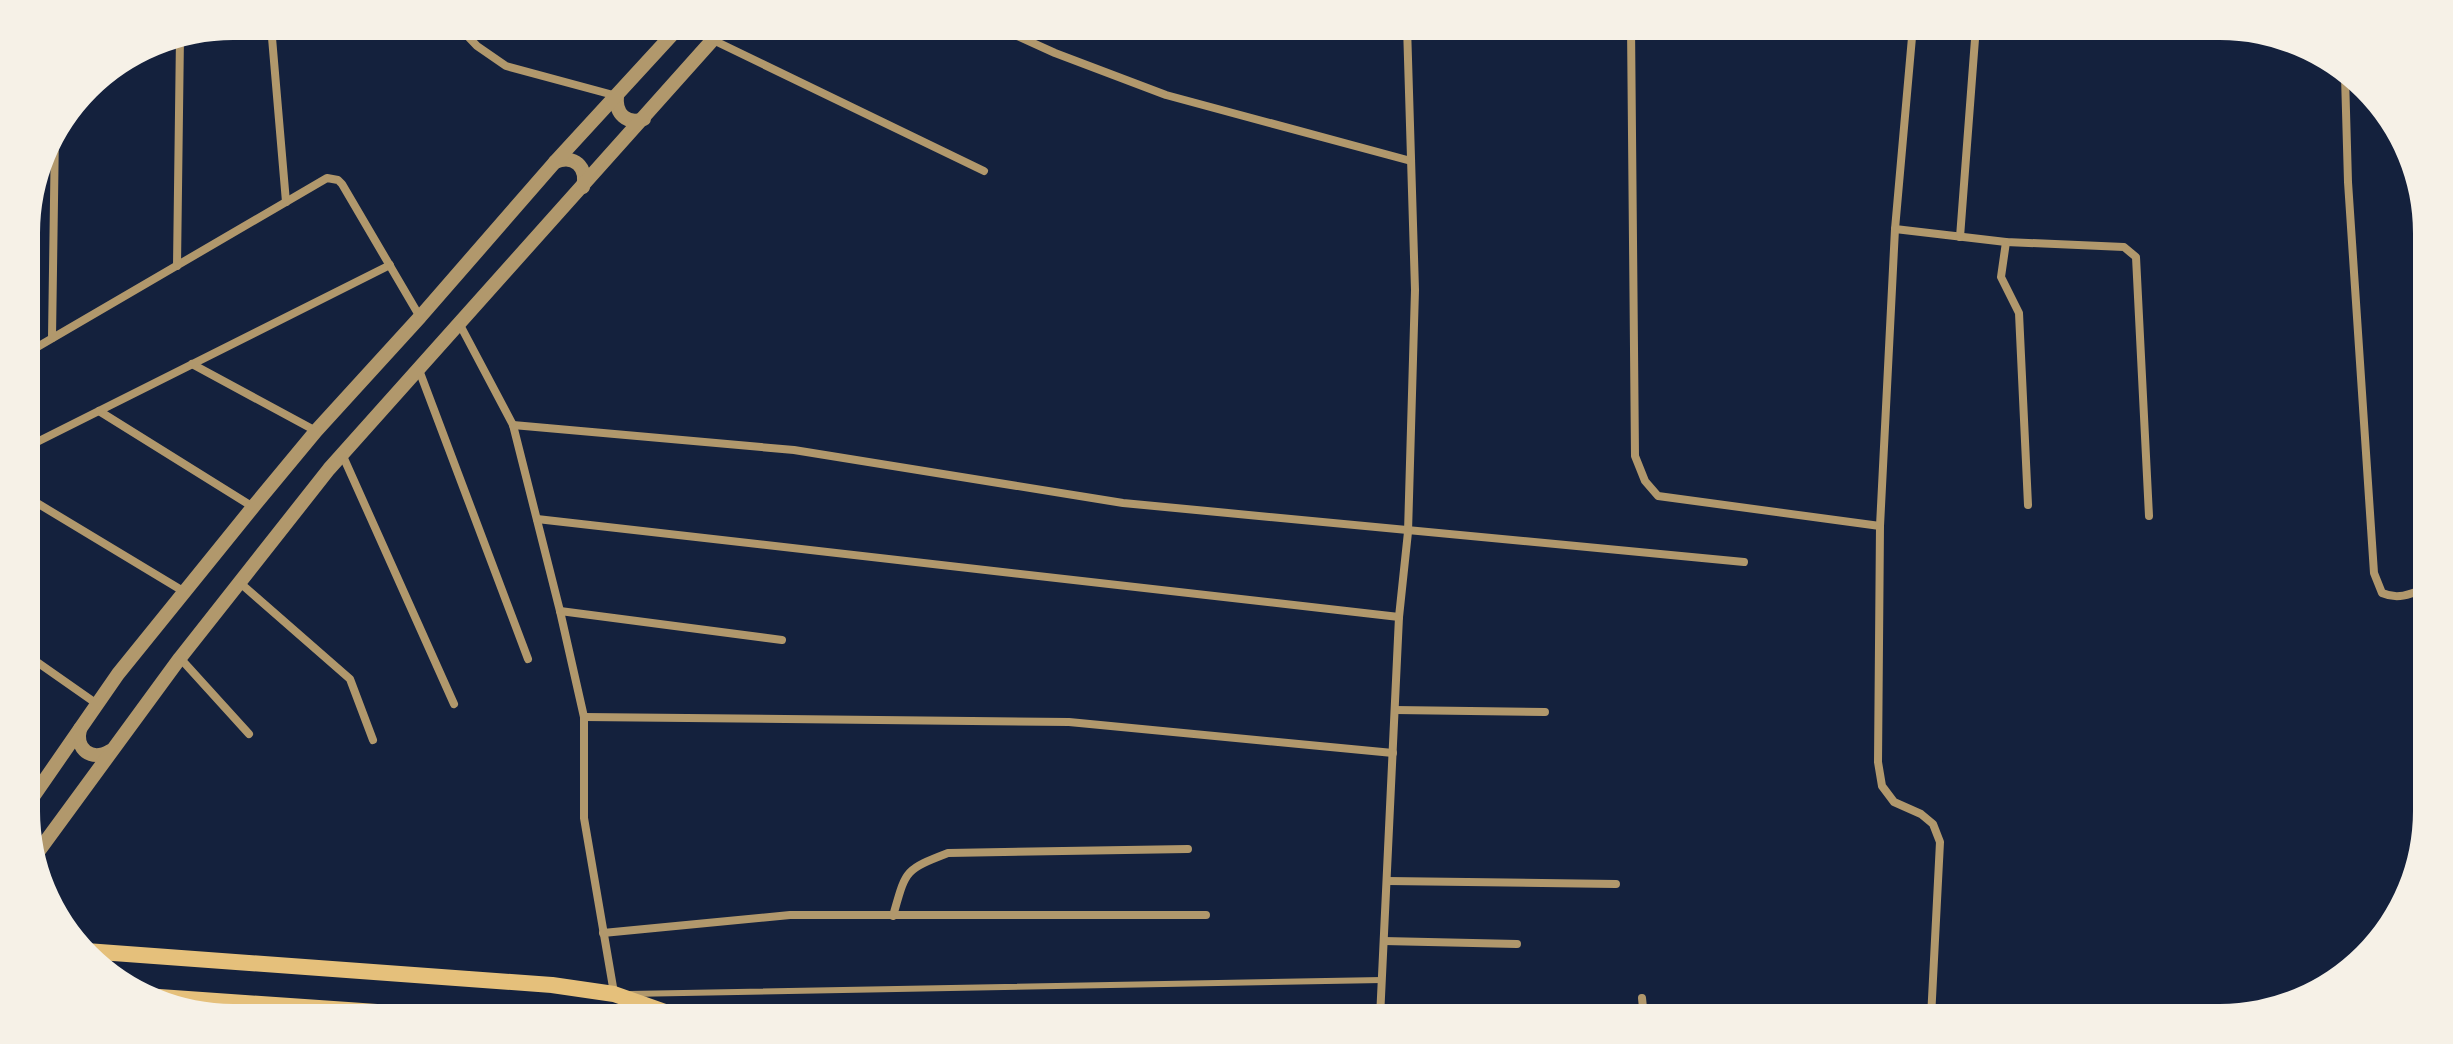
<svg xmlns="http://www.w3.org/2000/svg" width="2453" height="1044" font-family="Figtree,sans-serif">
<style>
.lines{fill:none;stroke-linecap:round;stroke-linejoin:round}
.service{stroke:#b1986c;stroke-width:6}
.minor{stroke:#b1986c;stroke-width:8}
.tertiary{stroke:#b1986c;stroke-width:14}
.secondary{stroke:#e5c07b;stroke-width:16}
</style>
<rect width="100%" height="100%" fill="#14213d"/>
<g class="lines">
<!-- service -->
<path class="service" d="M629,994L1382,980"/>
<!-- minor -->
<g class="minor">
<path d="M271,26L286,202"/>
<path d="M458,26L477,46L506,66L617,96"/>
<path d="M995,26L1055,53L1166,95L1411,161"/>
<path d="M1631,26L1635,456L1645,481L1658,496L1880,526"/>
<path d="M1913,26L1895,229L1880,526L1878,762L1882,786L1894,802L1921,814L1933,824L1940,842L1931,1018"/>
<path d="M713,40L984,171"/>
<path d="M2345,76L2348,182L2374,573L2382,593C2398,600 2411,594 2426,588"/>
<path d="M1895,229L2006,242L2124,247L2136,257L2149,516"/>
<path d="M1960,237L1976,26"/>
<path d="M2006,242L2001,277L2019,313L2028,505"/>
<path d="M177,266L180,36"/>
<path d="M459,323L513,425L560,611L584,717V818L614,993"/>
<path d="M52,338L55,132"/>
<path d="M27,353L327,178L338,180L342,184L420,317"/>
<path d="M192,364L316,431"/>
<path d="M419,370L528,659"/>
<path d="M99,411L253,507"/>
<path d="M513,425L794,450L1123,503L1744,562"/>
<path d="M27,447L390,265"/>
<path d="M342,454L454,704"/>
<path d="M27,497L183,591"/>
<path d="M537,519L1399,617"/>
<path d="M239,582L350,679L373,740"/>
<path d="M560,611L782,640"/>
<path d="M27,655L97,704"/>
<path d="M180,658L249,734"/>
<path d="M1395,710L1545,712"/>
<path d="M584,717L1069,722L1393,753"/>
<path d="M28,777L41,784"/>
<path d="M1388,881L1616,884"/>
<path d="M893,916C906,870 904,870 948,853L1188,849"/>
<path d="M603,933L790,915H1206"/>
<path d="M1384,941L1517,944"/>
<path d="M1642,998L1644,1018"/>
<path d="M1380,1018L1399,617L1408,532L1415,290L1407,26"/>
</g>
<!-- tertiary -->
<g class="tertiary">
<path d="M617,96C615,114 627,125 644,119"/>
<path d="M555,162C574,154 588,167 583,187"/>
<path d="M80,729C75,749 91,762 110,751"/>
<path d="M28,804L118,674L253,507L316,431L420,317L555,162L680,26"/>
<path d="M35,856L180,658L329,469L725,26"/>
</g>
<!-- secondary -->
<g class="secondary">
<path d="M86,951L552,985L614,994L682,1018"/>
<path d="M145,996L464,1018"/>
</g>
</g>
<!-- crop -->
<path d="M0 0H2453V1044H0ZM233 40H2220A193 193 0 0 1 2413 233V811A193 193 0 0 1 2220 1004H233A193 193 0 0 1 40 811V233A193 193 0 0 1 233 40Z" fill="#f6f1e7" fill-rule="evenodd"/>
</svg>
